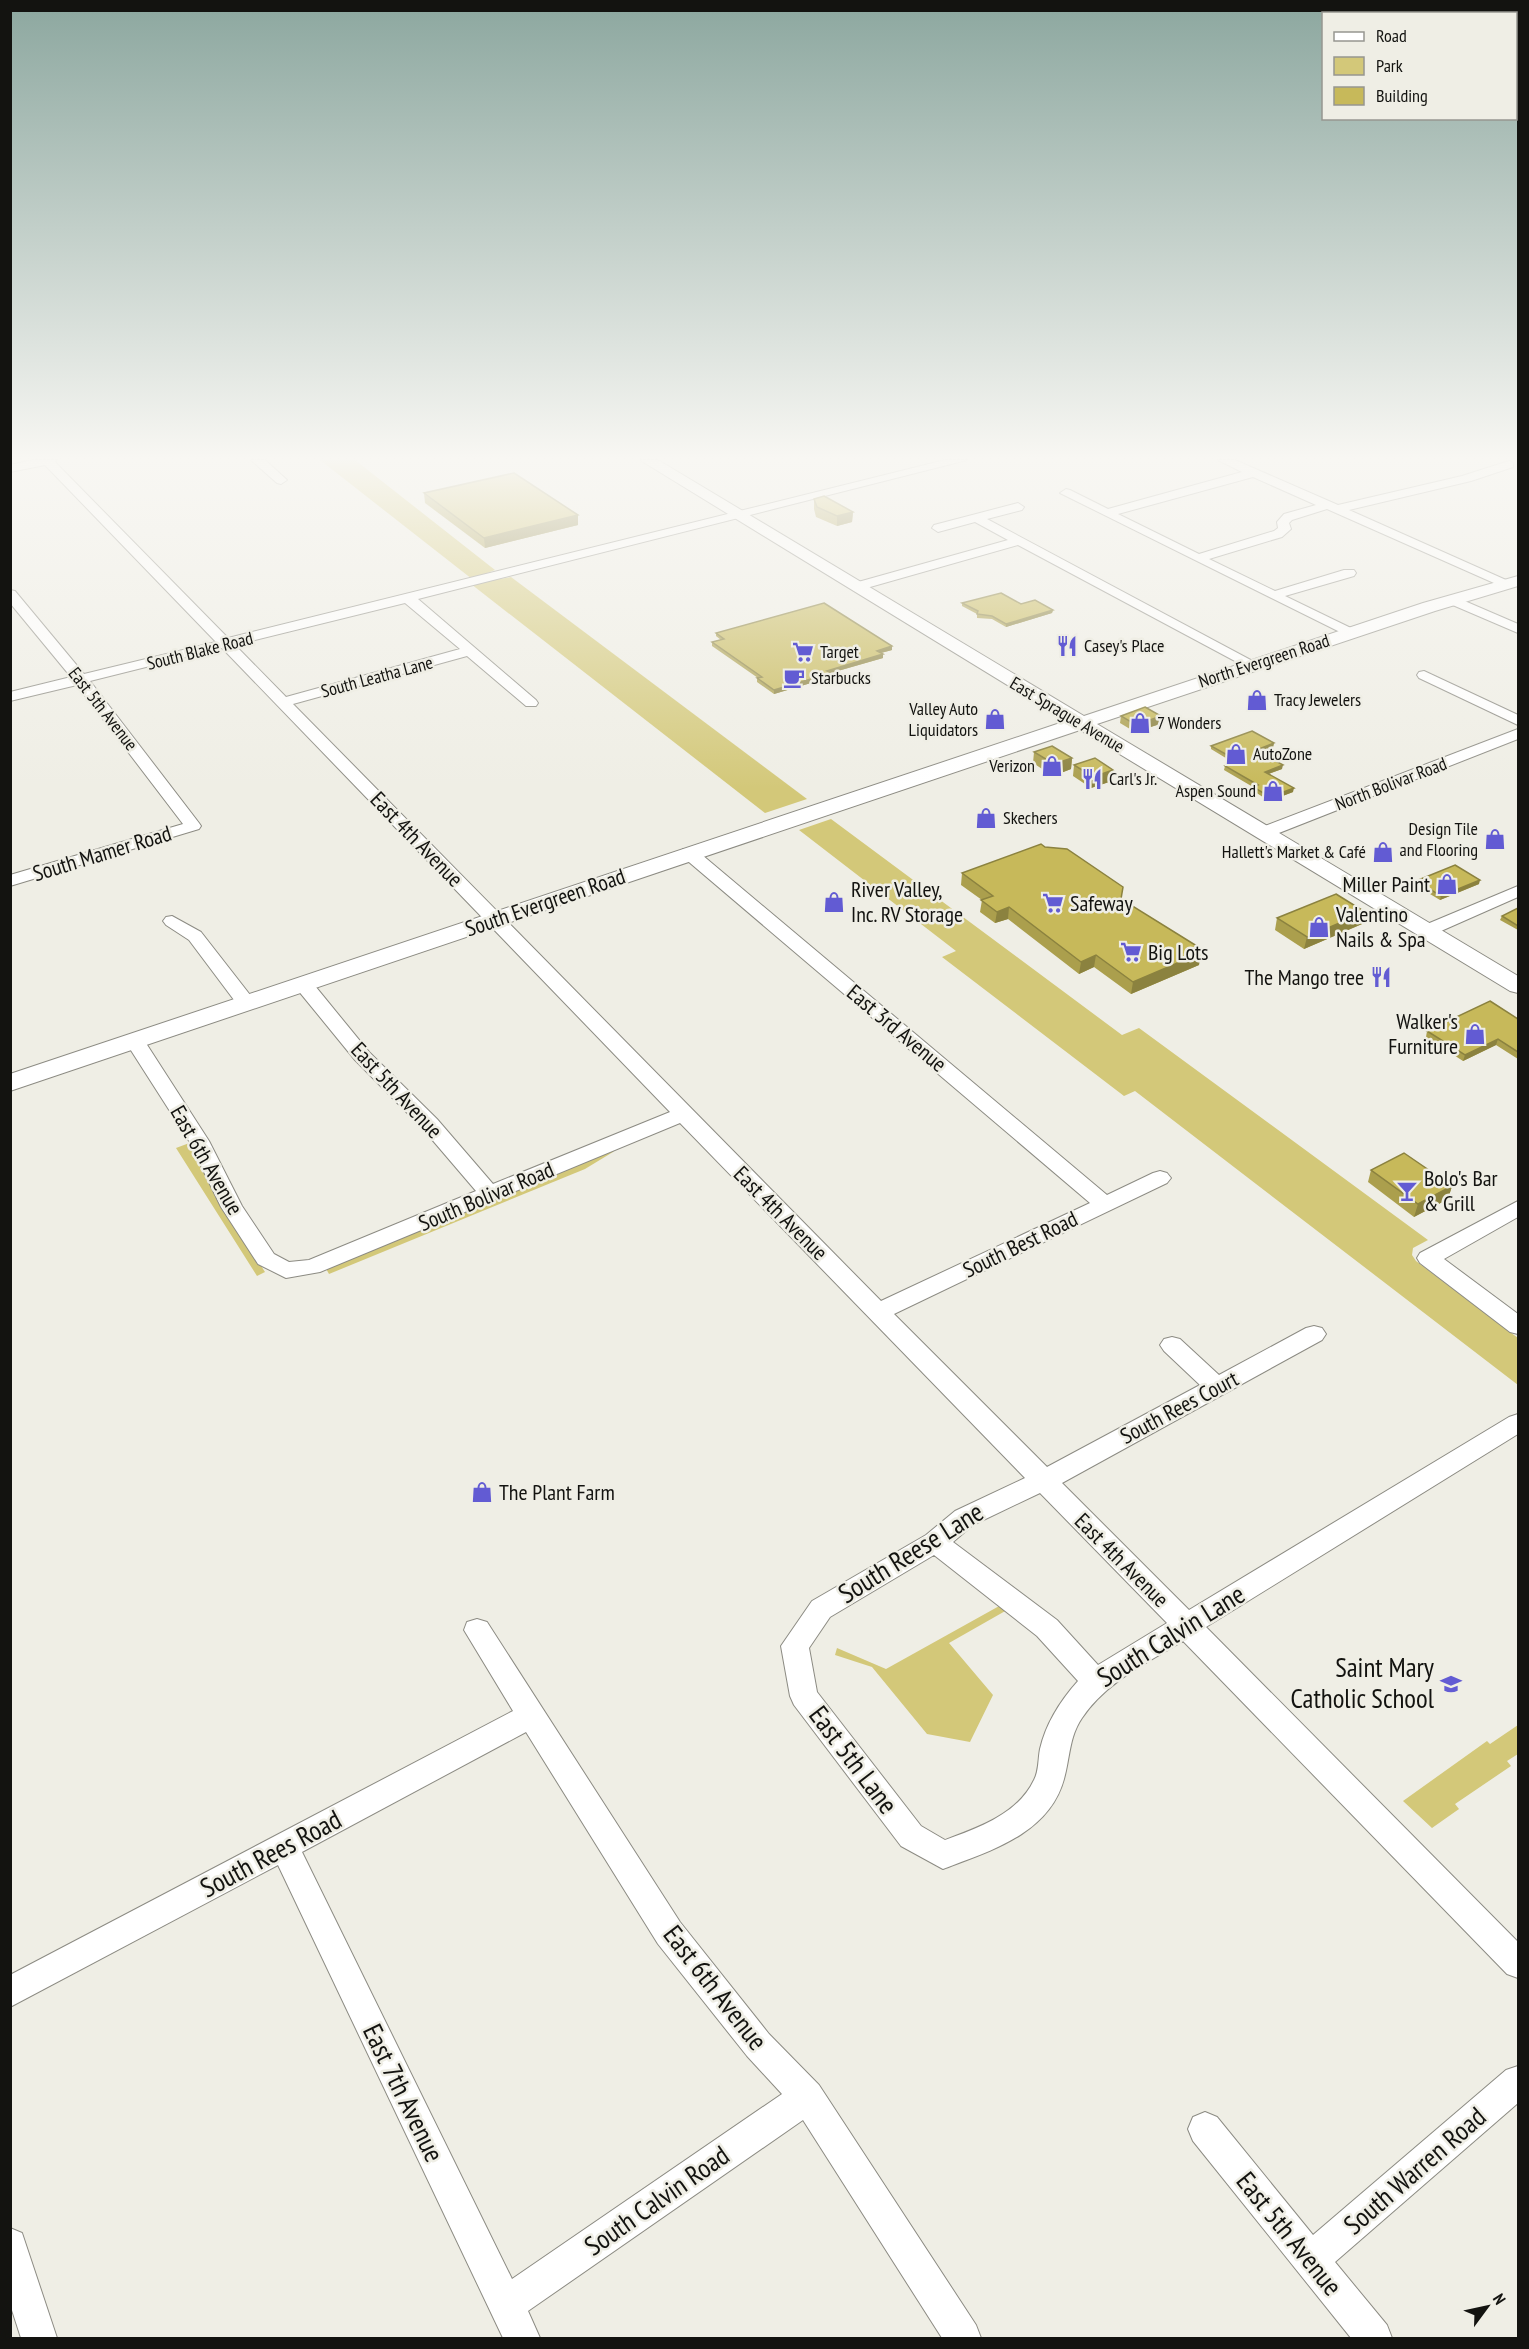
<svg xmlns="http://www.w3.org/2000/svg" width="1529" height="2349" font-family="'PT Sans Narrow',sans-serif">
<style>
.green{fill:#d3c879}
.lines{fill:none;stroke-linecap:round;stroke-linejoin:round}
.minor-casing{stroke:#8c8b83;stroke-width:2}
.major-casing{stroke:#8c8b83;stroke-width:2}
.minor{fill:#fff;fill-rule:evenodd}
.major{fill:#fff;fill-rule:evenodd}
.wall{fill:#ab9f4d}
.shaded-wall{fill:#8b823f}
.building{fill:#c7b95a;stroke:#8b823f;stroke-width:1.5}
.labels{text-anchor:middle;stroke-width:5;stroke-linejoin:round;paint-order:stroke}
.far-poi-label{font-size:18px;fill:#131310;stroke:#efeee5;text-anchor:start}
.far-street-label{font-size:18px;fill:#131310;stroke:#efeee5}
.street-label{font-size:22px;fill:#131310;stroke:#efeee5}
.poi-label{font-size:22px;fill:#131310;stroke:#efeee5;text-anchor:start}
.near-street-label{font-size:27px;fill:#131310;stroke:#efeee5}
.near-poi-label{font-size:27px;fill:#131310;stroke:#efeee5;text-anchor:end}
</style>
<rect width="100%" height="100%" fill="#efeee5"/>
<!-- green -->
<g class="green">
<path d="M320,460H355L495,570L472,579Z"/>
<path d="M511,577L807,799L765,813L471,584Z"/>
<path d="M831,819L1122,1035L1139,1028L1428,1240L1413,1248L1412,1255L1416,1261L1518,1338V1385L1135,1091L1124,1096L942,957L956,951L799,830Z"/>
<path d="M192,1142L230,1217L265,1272L257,1276L176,1148Z"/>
<path d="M623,1142L613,1152L585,1169L329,1274L325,1267Z"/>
<path d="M1001,1605L1007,1610L949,1643L993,1695L970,1742L927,1734L872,1667L835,1655L837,1648L886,1669Z"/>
<path d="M1518,1725V1754L1507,1761L1511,1766L1455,1804L1459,1809L1432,1828L1403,1801L1487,1741L1490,1744Z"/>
</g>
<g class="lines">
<defs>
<g id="minor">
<path d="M33,460H57L55,462L228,638L945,460H967L418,599L536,700L538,703L536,706H526L467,656L293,704L881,1301L1090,1203L683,857L681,853L683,849H695L1107,1195L1153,1173L1160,1171L1167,1173L1171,1178L1167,1183L894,1314L1047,1467L1200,1385L1164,1351L1160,1345L1164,1339L1172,1337L1180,1339L1219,1375L1306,1328L1314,1326L1322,1328L1326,1334L1322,1340L1062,1483L1189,1610L1509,1417L1518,1414V1434L1206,1627L1518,1942V1978L1507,1974L1183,1641C1147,1663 1106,1682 1082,1718C1069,1737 1070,1758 1064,1779C1049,1834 990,1851 943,1869L901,1846L794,1705L790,1696L781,1646L812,1601L926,1535L955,1511L1025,1478L680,1123L320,1272L286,1278L258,1264L221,1207L189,1141L125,1041L128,1037H142L209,1141L242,1206L274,1254L289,1262L309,1260L476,1191L423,1129L355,1060L297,989L295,985L297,981H311L369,1052L437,1119L493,1184L670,1112L222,648L90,681L199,823L201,826L199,829L10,886V875L183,824L77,685L10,701V692L71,677L10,603V590L15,591L84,674L216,642L45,465L10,472V465ZM405,603L460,649L286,697L235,645ZM1040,1493L1167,1623L1098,1665L1057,1620L953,1542L973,1525ZM934,1555L1037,1636L1078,1681C1061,1700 1046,1723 1040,1749C1038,1759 1039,1771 1034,1780C1018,1814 978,1828 945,1840L921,1826L817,1692L809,1648L830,1617Z"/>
<path d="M251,460H265L287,480L281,484L277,483Z"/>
<path d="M1218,460H1235L1338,505L1462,476L1509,461L1513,463V467L1471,481L1349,510L1515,584L1508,588L1503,587L1327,509L1292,520L1289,523L1291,529L1282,537L1209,559L1275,591L1344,570H1354L1356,573L1354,576L1285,596L1355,630L1357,633L1355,636L1350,637L1060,493L1066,489L1070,490L1108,509L1242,472ZM1253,477L1316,505L1284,514L1277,522L1278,528L1274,531L1199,554L1118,514Z"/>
<path d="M1018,503L1024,507L1022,510L987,519L1260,665L1258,668H1248L1018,545L856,591L849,587L851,584L1008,540L975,522L938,532L932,528L934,525Z"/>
<path d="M1453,596L1518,624V633L1448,603L1446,600L1448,597Z"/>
<path d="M1424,671L1518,715V725L1419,678L1417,675L1419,672Z"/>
<path d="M1518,729V739L1269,837H1257L1255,833L1257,829Z"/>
<path d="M1518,886V897L1432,935H1420L1417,931L1420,927Z"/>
<path d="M172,916L201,932L254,1000L256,1004L254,1008H240L189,940L166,925L163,921L166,917Z"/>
<path d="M1518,1201V1217L1444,1259L1518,1314V1334L1510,1332L1420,1263L1417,1258L1420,1253Z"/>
<path d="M477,1619L487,1622L680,1922L769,2034L819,2085L976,2325L981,2338H942L803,2120L528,2311L540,2338H503L278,1865L10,2007V1975L513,1711L464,1630L467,1622ZM526,1732L658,1944L747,2056L782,2094L512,2279L302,1852Z"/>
<path d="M1518,2066V2103L1335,2262L1387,2325L1392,2338H1351L1193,2141L1188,2129L1193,2117L1205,2112L1217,2117L1313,2235L1506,2070Z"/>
<path d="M10,2228L22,2233L57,2338H21L10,2304Z"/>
</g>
<path id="major" d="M640,460H658L1084,716L1423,603L1518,576V586L1435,611L1097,724L1518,976V993L1510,991L1080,730L10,1091V1074L1066,721Z"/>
</defs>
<!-- minor casing -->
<use href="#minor" class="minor-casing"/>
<!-- major casing -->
<use href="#major" class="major-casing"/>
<!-- minor -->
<use href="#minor" class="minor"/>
<!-- major -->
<use href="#major" class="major"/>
</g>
<!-- wall -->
<g class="wall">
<path d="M424,493L578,515V525L485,548L425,503Z"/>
<path d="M814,499L853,512L852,522L837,526L816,517L814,509Z"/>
<path d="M962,603L1021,604L1053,610L1052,613L1006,627L992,619L977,618V614L962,606Z"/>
<path d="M716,633L892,646V650L881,653L883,658L831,673V677L774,694L757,682V678H758L712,646V642L721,640L716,636Z"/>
<path d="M1121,716L1160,724L1135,732L1120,723Z"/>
<path d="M1274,743L1273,747L1260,752L1282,769L1269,774L1293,792L1269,801L1252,790L1253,787L1224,770L1225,766L1234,763L1211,749V746Z"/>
<path d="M1034,752L1072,758L1071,769L1053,776L1033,763Z"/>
<path d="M1074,765L1112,781L1091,788L1073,776Z"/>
<path d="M962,873L1121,899L1200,948L1199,965L1131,994L1094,967L1079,974L1008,919L995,923L980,912L982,900L961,885Z"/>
<path d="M1416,881L1479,884L1440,900L1415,885Z"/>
<path d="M1518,908V930L1500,920L1502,916Z"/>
<path d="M1365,912L1362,924L1304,949L1275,930L1277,918Z"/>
<path d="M1518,1019V1059L1496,1045L1463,1061L1426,1037L1427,1031Z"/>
<path d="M1371,1170L1452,1186L1448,1199L1414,1217L1368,1182Z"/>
</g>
<!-- shaded-wall -->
<g class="shaded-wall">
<path d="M853,512L852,522L837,526V516Z"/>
<path d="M578,515V525L485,548L484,538Z"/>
<path d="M1053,610L1052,613L1006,627V624Z"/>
<path d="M892,646V650L877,654V651Z"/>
<path d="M883,654V658L827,674V671Z"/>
<path d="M831,673V677L774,694V690Z"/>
<path d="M1161,716L1160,724L1135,732L1136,725Z"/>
<path d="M1274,743L1273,747L1255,753L1256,750Z"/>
<path d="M1072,758L1071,769L1053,776L1054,764Z"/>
<path d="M1283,765L1282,769L1265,775V772Z"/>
<path d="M1113,770L1112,781L1091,788L1093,777Z"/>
<path d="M1294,788L1293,792L1269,801L1270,797Z"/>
<path d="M1480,880L1479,884L1440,900L1441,896Z"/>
<path d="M1009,907L1008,919L995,923L997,912Z"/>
<path d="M1365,912L1362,924L1304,949L1307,937Z"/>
<path d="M1200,948L1198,955L1201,953L1199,965L1131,994L1133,982Z"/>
<path d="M1096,955L1094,967L1079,974L1081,962Z"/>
<path d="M1498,1039L1496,1045L1463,1061L1465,1055Z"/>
<path d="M1452,1186L1448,1199L1414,1217L1418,1204Z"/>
</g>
<!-- building -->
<g class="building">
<path d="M514,473L578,515L484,538L424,493Z"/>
<path d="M824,496L853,512L837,516L817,507L814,499Z"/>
<path d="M1001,593L1021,604L1035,600L1053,610L1006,624L992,616L977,614L978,611L962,603Z"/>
<path d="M824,603L892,646L877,651L883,654L827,671L831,673L774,690L757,678L762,677L712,642L724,639L716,633Z"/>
<path d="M1145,707L1161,716L1136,725L1121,716Z"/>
<path d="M1252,731L1274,743L1256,750L1283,765L1265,772L1294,788L1270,797L1253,787L1258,785L1225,766L1238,761L1211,746Z"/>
<path d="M1052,746L1072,758L1054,764L1034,752Z"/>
<path d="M1095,758L1113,770L1093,777L1074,765Z"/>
<path d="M1041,844L1045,847L1067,849L1123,887L1121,899L1200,948L1195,949L1201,953L1133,982L1096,955L1081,962L1009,907L997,912L981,900L993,896L962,873Z"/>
<path d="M1455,865L1480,880L1441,896L1416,881Z"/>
<path d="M1336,894L1365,912L1307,937L1277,918Z"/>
<path d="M1518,908V926L1502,916Z"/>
<path d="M1490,1001L1518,1019V1052L1498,1039L1465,1055L1427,1031Z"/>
<path d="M1404,1153L1452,1186L1418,1204L1371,1170Z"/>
</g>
<!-- sky -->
<linearGradient id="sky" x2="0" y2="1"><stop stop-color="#8ca79f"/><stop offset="0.58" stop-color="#f8f7f3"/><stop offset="1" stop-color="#f8f7f3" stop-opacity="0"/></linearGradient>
<rect width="1529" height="789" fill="url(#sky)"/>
<!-- icons -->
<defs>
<symbol id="restaurant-bare" viewBox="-9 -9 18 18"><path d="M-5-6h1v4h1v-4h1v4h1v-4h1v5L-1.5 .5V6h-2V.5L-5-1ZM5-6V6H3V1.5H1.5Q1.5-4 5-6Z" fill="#625bd3" stroke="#efeee5" stroke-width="2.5" paint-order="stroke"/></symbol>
<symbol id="supermarket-bare" viewBox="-9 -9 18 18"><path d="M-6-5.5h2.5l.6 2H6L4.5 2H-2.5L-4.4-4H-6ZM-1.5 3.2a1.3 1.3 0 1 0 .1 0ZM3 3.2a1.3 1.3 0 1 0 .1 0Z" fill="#625bd3" stroke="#efeee5" stroke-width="2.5" paint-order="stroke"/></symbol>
<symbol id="cafe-bare" viewBox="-9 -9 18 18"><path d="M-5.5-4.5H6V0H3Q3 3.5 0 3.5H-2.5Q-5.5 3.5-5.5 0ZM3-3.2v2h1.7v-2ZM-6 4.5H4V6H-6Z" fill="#625bd3" stroke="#efeee5" stroke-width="2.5" paint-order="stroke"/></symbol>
<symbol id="shop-bare" viewBox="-9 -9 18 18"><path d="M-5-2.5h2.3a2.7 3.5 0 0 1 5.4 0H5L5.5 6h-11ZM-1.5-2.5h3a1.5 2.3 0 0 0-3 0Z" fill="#625bd3" stroke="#efeee5" stroke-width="2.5" paint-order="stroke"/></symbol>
<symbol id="bar-bare" viewBox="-9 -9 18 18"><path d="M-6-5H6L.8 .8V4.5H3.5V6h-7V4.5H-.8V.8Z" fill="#625bd3" stroke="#efeee5" stroke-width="2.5" paint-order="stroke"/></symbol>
<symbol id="school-bare" viewBox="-9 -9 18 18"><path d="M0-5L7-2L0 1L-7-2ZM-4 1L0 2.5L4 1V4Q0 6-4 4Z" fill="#625bd3" stroke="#efeee5" stroke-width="2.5" paint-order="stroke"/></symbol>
</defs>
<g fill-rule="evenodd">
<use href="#restaurant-bare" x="1052" y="631" width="30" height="30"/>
<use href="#supermarket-bare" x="788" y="637" width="30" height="30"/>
<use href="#cafe-bare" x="779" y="663" width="30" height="30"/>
<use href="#shop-bare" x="1242" y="685" width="30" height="30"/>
<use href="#shop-bare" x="980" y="704" width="30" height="30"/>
<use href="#shop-bare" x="1125" y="708" width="30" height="30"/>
<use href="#shop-bare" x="1221" y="739" width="30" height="30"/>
<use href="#shop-bare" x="1037" y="751" width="30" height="30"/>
<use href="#restaurant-bare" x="1077" y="764" width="30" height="30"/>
<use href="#shop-bare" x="1258" y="776" width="30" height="30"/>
<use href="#shop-bare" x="971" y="803" width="30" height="30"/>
<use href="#shop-bare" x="1480" y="824" width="30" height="30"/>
<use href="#shop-bare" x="1368" y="837" width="30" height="30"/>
<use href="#shop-bare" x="1432" y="869" width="30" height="30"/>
<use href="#shop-bare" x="819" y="887" width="30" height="30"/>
<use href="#supermarket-bare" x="1038" y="888" width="30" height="30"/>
<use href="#shop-bare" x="1304" y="912" width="30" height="30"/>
<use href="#supermarket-bare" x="1116" y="937" width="30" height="30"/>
<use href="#restaurant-bare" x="1366" y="962" width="30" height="30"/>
<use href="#shop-bare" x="1460" y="1019" width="30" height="30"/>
<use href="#bar-bare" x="1392" y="1176" width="30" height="30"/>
<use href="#shop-bare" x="467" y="1477" width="30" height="30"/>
<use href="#school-bare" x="1436" y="1669" width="30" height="30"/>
</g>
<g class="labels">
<!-- far-poi labels -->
<g class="far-poi-label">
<text x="1084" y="652">Casey's Place</text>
<text x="820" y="658">Target</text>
<text x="811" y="684">Starbucks</text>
<text x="1274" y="706">Tracy Jewelers</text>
<text x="978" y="715" text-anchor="end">Valley Auto<tspan x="978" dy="21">Liquidators</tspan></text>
<text x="1157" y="729">7 Wonders</text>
<text x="1253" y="760">AutoZone</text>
<text x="1035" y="772" text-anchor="end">Verizon</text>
<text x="1109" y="785">Carl's Jr.</text>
<text x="1256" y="797" text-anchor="end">Aspen Sound</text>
<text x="1003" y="824">Skechers</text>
<text x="1478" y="835" text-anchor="end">Design Tile<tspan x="1478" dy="21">and Flooring</tspan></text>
<text x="1366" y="858" text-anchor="end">Hallett's Market &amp; Café</text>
</g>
<!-- far-street labels -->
<g class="far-street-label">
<text transform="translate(200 651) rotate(-14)" y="6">South Blake Road</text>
<text transform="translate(1264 661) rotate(-18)" y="6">North Evergreen Road</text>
<text transform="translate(377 677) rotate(-15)" y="6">South Leatha Lane</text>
<text transform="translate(103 709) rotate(52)" y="6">East 5th Avenue</text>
<text transform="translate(1067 715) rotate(31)" y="6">East Sprague Avenue</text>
<text transform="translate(1391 784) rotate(-21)" y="6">North Bolivar Road</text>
</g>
<!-- street labels -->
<g class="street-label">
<text transform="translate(417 839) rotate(46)" y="8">East 4th Avenue</text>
<text transform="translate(102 853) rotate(-17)" y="8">South Mamer Road</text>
<text transform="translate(545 902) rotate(-19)" y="8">South Evergreen Road</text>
<text transform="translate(897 1028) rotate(40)" y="8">East 3rd Avenue</text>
<text transform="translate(397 1090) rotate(47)" y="8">East 5th Avenue</text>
<text transform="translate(207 1160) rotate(60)" y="8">East 6th Avenue</text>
<text transform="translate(486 1196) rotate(-23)" y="8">South Bolivar Road</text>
<text transform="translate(781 1213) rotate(45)" y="8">East 4th Avenue</text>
<text transform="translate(1020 1244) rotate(-26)" y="8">South Best Road</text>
<text transform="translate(1179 1407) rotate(-28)" y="8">South Rees Court</text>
<text transform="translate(1122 1560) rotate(45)" y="8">East 4th Avenue</text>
</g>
<!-- poi labels -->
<g class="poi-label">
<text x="1430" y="892" text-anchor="end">Miller Paint</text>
<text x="851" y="897">River Valley,<tspan x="851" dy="25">Inc. RV Storage</tspan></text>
<text x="1070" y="911">Safeway</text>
<text x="1336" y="922">Valentino<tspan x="1336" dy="25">Nails &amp; Spa</tspan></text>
<text x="1148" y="960">Big Lots</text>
<text x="1364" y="985" text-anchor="end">The Mango tree</text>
<text x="1458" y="1029" text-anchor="end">Walker's<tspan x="1458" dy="25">Furniture</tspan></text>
<text x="1424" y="1186">Bolo's Bar<tspan x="1424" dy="25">&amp; Grill</tspan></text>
<text x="499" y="1500">The Plant Farm</text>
</g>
<!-- near-street labels -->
<g class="near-street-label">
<text transform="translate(911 1553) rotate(-32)" y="9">South Reese Lane</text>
<text transform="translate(1171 1636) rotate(-32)" y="9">South Calvin Lane</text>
<text transform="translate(853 1760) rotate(53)" y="9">East 5th Lane</text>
<text transform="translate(271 1854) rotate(-28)" y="9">South Rees Road</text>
<text transform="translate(715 1988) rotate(52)" y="9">East 6th Avenue</text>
<text transform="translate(403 2093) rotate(64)" y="9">East 7th Avenue</text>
<text transform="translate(1415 2171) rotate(-41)" y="9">South Warren Road</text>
<text transform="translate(657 2201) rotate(-35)" y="9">South Calvin Road</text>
<text transform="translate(1289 2234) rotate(51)" y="9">East 5th Avenue</text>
</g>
<!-- near-poi labels -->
<g class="near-poi-label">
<text x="1434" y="1677">Saint Mary<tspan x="1434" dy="31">Catholic School</tspan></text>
</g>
</g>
<!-- border -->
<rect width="1529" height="2349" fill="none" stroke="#131310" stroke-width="24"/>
<!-- legend -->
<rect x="1322" y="12" width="195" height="108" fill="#efeee5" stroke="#979690" stroke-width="1.5"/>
<rect x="1334" y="32" width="30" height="9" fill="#ffffff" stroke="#979690" stroke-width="1.5"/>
<text x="1376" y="42" font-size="18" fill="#131310">Road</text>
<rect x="1334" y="57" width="30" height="18" fill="#d3c879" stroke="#979690" stroke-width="1.5"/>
<text x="1376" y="72" font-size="18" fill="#131310">Park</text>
<rect x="1334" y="87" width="30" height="18" fill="#c7b95a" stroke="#979690" stroke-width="1.5"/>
<text x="1376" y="102" font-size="18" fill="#131310">Building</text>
<!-- north arrow -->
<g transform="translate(1487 2307) rotate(57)" stroke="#efeee5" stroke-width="4.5" paint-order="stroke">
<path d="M0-4.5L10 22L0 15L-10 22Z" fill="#131310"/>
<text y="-9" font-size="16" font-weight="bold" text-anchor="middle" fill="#131310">N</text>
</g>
</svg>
